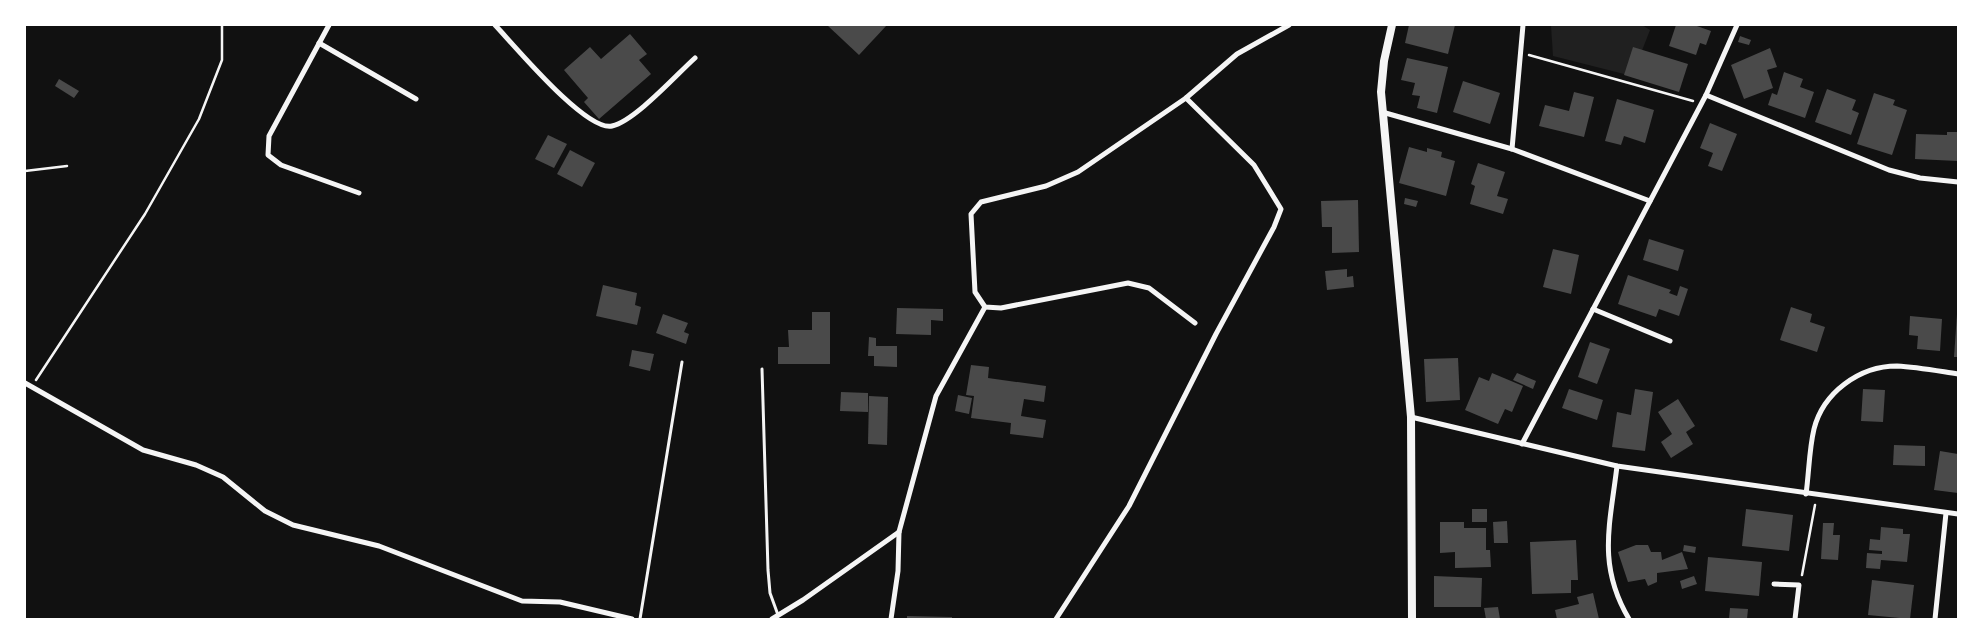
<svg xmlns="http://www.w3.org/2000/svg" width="1983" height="644" font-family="Commissioner,sans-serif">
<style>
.green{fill:#202020}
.building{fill:#4a4a4a}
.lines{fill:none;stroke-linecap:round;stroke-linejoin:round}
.path{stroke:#f5f5f5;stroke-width:2.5}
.service{stroke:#f5f5f5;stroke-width:3}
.minor{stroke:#f5f5f5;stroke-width:5}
.tertiary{stroke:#f5f5f5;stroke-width:8}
</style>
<rect width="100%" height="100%" fill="#111"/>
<!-- green -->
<path class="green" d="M1551,25H1642L1650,30L1632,76L1553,56Z"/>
<!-- building -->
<g class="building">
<path d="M827,25H887L859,55Z"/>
<path d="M1409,25H1455L1448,54L1405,43Z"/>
<path d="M1676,25H1694L1711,31L1706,45L1700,43L1696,55L1669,46Z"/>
<path d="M630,34L647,54L639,60L651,74L599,119L584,102L588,98L564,70L590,47L601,59Z"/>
<path d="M1740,36L1751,40L1749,45L1738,42Z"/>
<path d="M1633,47L1688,64L1679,92L1624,75Z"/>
<path d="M1770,48L1777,67L1767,70L1773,88L1744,99L1731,65Z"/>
<path d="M1407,58L1448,67L1437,113L1417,108L1420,96L1412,95L1415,83L1401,80Z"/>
<path d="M1784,72L1803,79L1800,87L1814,92L1805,118L1768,105L1772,93L1777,95Z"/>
<path d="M59,79L79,91L74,98L55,86Z"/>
<path d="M1463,81L1500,93L1490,124L1453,112Z"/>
<path d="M1827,89L1856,100L1852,110L1859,113L1851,135L1815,122Z"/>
<path d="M1574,92L1594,97L1584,137L1539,126L1545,105L1569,111Z"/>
<path d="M1874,93L1895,100L1893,105L1907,110L1892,155L1857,144Z"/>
<path d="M1617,99L1654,110L1645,143L1624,136L1621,145L1605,141Z"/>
<path d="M1710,123L1737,134L1722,171L1708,166L1713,153L1700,148Z"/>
<path d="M1947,132H1958V161L1915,159L1916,134L1947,135Z"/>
<path d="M548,135L567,144L554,168L535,159Z"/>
<path d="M1409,147L1427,152V148L1442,152L1441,157L1455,161L1446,196L1399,183Z"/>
<path d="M570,150L595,163L582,187L557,174Z"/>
<path d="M1478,163L1505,172L1497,196L1508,199L1503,214L1470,204L1475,186L1471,184Z"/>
<path d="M1405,198L1418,201L1416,207L1404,204Z"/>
<path d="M1358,200L1359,252L1332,253V227H1322L1321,201Z"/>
<path d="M1649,239L1684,250L1678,271L1643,260Z"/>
<path d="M1553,249L1579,255L1571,294L1543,287Z"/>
<path d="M1347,269V277L1353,276L1354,287L1327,290L1325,271Z"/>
<path d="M1628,275L1671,290L1669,293L1677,296L1680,286L1688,289L1679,316L1659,309L1656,317L1618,304Z"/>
<path d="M603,285L637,293L635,305L641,307L637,325L596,316Z"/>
<path d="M1791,307L1812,314L1810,322L1825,327L1817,352L1780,340Z"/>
<path d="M897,308L943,309V321L931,320V335L896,334Z"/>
<path d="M812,312H830V364H778V347H789L788,330H812Z"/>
<path d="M663,314L688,323L684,332L689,334L686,344L656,333Z"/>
<path d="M1957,314H1958V357H1954Z"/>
<path d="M1910,316L1942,319L1940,351L1917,349L1918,336L1909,335Z"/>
<path d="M869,337L876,338V346H897V367L874,366V356H868Z"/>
<path d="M1590,342L1610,349L1597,384L1578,377Z"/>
<path d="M632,350L654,354L650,371L629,366Z"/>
<path d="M1458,358L1460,400L1426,402L1424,359Z"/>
<path d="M971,365L989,367L988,378L1046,386L1044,402L1024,399L1021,416L1046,420L1043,438L1010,434L1011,423L971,418L974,396L966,395Z"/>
<path d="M1492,373L1523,386L1512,412L1505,409L1498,424L1465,410L1479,377L1489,381Z"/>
<path d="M1517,373L1536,381L1533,389L1513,380Z"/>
<path d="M1569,389L1603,400L1597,420L1562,408Z"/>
<path d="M1635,389L1653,392L1645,451L1612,447L1617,412L1631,415Z"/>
<path d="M1863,389L1885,390L1883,422L1861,421Z"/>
<path d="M841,392L868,393V412L840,411Z"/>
<path d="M958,395L972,398L969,414L955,411Z"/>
<path d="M869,396L888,397L887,445L868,444Z"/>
<path d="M1678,399L1695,426L1686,432L1693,444L1671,458L1661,442L1672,434L1658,412Z"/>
<path d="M1894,445L1925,446V466L1893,465Z"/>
<path d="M1940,451L1958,454V493L1934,490Z"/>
<rect x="1472" y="509" width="15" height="13"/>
<path d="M1746,509L1793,515L1789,551L1742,546Z"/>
<path d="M1507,521L1508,543H1494L1493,522Z"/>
<path d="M1440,522H1464V528H1486V550H1490L1491,567L1455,568V552L1440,553Z"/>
<path d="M1823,523H1834L1833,535H1840L1838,560L1821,559Z"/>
<path d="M1881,527L1903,529V534H1910L1907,562L1881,560L1880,569L1866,568L1867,553L1882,554V551L1869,550L1870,539L1880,540Z"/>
<path d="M1576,540L1578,580H1571V593L1532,594L1530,542Z"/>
<path d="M1636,545H1648L1651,552H1661L1662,560L1682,552L1688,569L1657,573V582L1648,586L1645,579L1628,582L1618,552Z"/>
<path d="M1684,545L1696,547L1695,553L1683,551Z"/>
<path d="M1708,557L1762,562L1759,596L1705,591Z"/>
<path d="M1434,576L1482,578L1481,607H1434Z"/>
<path d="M1694,576L1697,584L1682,589L1680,581Z"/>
<path d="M1872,580L1914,585L1910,619L1868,615Z"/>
<path d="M1593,593L1599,619H1557L1555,610L1579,604L1577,597Z"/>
<path d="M1498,607L1500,619H1486L1484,608Z"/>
<path d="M1730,608L1748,609L1747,619H1729Z"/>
<path d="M907,616L952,617V619H907Z"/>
</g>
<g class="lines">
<!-- path -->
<g class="path">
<path d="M1529,55L1693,101"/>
<path d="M25,171L67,166"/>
<path d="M36,380L145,214L199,119L222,60V25"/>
<path d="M1802,575L1815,505"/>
</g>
<!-- service -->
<g class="service">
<path d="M762,369L768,570L770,593L778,615"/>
<path d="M640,619L682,362"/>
</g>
<!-- minor -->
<g class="minor">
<path d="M329,25L269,136L268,155L281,165L359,193"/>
<path d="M495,25C514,45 586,132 612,126C635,121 677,74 695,58"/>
<path d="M319,43L416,99"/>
<path d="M1706,95L1889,170L1920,178L1958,182"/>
<path d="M1382,112L1512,149L1650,201"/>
<path d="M1512,149L1523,25"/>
<path d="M1593,309L1670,341"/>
<path d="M1195,323L1149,288L1128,283L1001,308L985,307L975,292L971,214L981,202L1046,186L1078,172L1186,98L1237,54L1289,25"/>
<path d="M25,383L143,450L196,465L223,477L265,511L293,525L379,546L522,601L560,602L632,619"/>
<path d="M1411,417L1617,466L1958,514"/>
<path d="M1522,444L1706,95L1737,25"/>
<path d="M1617,466C1610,525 1597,565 1629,619"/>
<path d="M1806,494C1809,473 1809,450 1814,429C1823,393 1859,366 1897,366C1917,367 1938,371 1958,374"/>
<path d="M1774,584L1799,585L1795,619"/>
<path d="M772,619L803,600L899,532"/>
<path d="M891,619L898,571L899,532L936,396L985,307"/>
<path d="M1056,619L1129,506L1216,334L1274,227L1281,209L1254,165L1186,98"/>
<path d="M1935,619L1946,513"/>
</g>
<!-- tertiary -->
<path class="tertiary" d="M1392,25L1384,61L1381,92L1411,417L1412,619"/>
</g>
<!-- border -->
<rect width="1983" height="644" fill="none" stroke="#ffffff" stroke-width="52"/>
</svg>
